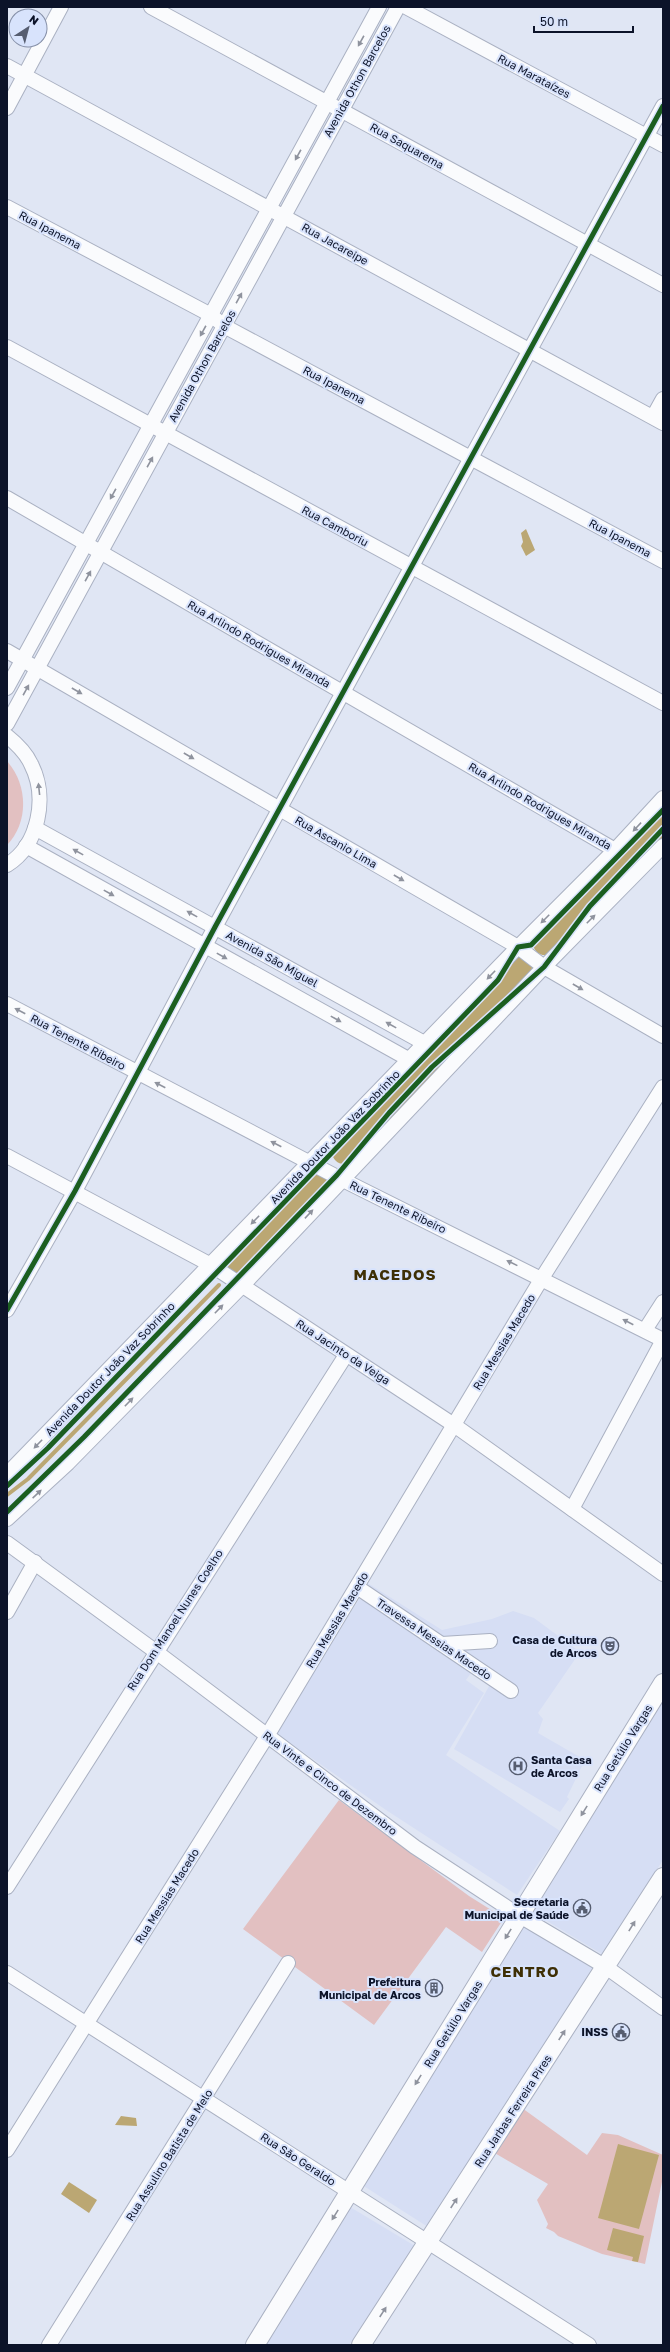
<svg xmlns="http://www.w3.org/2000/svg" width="670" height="2352" font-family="'Golos Text',sans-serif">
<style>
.built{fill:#d6def4}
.green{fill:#e2c0c1}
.water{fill:#bba773}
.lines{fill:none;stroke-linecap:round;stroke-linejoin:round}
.stream{stroke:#bba773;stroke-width:4}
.river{stroke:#bba773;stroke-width:24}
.minor-casing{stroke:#aab1c2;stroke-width:16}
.major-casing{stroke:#aab1c2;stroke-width:20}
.minor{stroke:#fafbfd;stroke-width:14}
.major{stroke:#fafbfd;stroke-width:18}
.cycleway-casing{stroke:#d8e3fc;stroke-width:8}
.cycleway{stroke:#1b5e20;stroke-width:5}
.oneway{fill:#8f939e}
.labels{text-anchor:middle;stroke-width:4;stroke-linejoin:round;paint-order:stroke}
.street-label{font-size:11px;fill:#0c1329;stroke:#d8e3fc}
.poi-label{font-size:11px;font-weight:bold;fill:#0c1329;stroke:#d8e3fc;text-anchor:end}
.district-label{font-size:15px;font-weight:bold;letter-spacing:1px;fill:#3e2f05;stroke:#d8e3fc}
</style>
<rect width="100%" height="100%" fill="#e0e6f4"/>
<!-- built -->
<g class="built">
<path d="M366,1582L442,1630L492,1619L513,1611L534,1618L580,1652L538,1713L543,1719L538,1733L585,1760L567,1797L569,1799L560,1812L454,1749L493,1679L357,1587Z"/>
<path d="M362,1595L473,1670L466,1680L484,1693L446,1755L560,1831L517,1895L386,1810L273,1731Z"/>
<path d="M663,1701V1860L602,1954L532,1912Z"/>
<path d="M522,1923L593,1968L576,1997L428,2227L359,2183Z"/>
<path d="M350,2207L415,2246L349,2345H263Z"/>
</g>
<!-- green -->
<g class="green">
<path d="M7,761C28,785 29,822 7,845Z"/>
<path d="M339,1800L469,1896L504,1918L482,1952L446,1927L374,2025L243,1929Z"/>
<path d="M522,2108L587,2155L602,2133L618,2135L663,2155V2177L645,2264L602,2254L558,2236L554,2232L546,2228L548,2224L537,2200L548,2184L493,2152Z"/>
</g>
<!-- water -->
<g class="water">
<path d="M526,529L535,550L526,556L521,546L523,542L521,533Z"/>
<path d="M121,2116L136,2118L137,2126L115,2125Z"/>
<path d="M618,2144L659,2155L639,2229L598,2218Z"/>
<path d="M69,2182L97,2200L89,2213L61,2194Z"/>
<path d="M613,2228L644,2236L638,2262L632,2261L633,2257L607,2250Z"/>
</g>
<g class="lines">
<!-- stream -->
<path class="stream" d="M7,1495L28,1479L219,1285"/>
<!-- river -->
<g class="river">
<path d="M545,943L663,821"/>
<path d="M344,1152L520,967"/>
<path d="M238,1265L320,1178"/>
</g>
<defs>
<g id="minor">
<path d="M151,7L663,285"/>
<path d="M406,7L663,145"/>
<path d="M7,66L663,423"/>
<path d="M7,108L61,7"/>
<path d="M7,207L211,315L224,326L663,561"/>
<path d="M7,347L663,703"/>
<path d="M653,417L663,399"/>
<path d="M7,498L615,850"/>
<path d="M7,651L518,947L544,967L663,1036"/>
<path d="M7,688L379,7"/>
<path d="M7,724L398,7"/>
<path d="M7,736C17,744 26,753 31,764C48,797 39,845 7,865"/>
<path d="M35,828L426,1044"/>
<path d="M26,846L410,1060"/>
<path d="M7,1004L341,1179L663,1340"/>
<path d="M7,1156L211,1265L454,1425L663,1574"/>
<path d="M7,1310L75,1191L215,927L663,106"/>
<path d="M645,1330L663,1302"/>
<path d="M7,1474L518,947L615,850L663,798"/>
<path d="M572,1509L663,1340"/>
<path d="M7,1519L68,1463L243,1285L544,967L663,846"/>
<path d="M7,1543L155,1651L415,1847L520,1916L606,1967L663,2008"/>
<path d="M357,1587L511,1691"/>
<path d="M7,1612L35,1562"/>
<path d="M442,1644L490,1641"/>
<path d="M7,1887L346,1355"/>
<path d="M7,1973L589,2345"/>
<path d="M7,2150L267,1736L542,1278L663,1087"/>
<path d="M49,2345L288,1963"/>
</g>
<g id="major">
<path d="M255,2345L663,1683"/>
<path d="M361,2345L663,1877"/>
</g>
</defs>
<!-- minor casing -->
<use href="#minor" class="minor-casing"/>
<!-- major casing -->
<use href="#major" class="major-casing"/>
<!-- minor -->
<use href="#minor" class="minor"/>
<!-- major -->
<use href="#major" class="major"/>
<defs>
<g id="cycleway">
<path d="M7,1310L75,1191L215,927L663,106"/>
<path d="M7,1486L48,1448L498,980L518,947L531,945L663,810"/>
<path d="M7,1512L84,1437L337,1175L389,1113L432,1067L544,967L590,906L663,829"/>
</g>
</defs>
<!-- cycleway casing -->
<use href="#cycleway" class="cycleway-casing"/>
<!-- cycleway -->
<use href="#cycleway" class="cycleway"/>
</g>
<!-- one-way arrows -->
<defs><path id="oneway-solid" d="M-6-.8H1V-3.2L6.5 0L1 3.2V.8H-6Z"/></defs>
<g class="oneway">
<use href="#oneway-solid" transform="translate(361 41) rotate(119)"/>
<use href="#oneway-solid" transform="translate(298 155) rotate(119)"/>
<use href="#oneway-solid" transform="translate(239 298) rotate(-61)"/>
<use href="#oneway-solid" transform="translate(203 331) rotate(119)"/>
<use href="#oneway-solid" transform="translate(150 462) rotate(-61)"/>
<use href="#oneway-solid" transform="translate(113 494) rotate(119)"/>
<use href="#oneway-solid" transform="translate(88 576) rotate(-61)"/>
<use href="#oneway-solid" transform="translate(26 690) rotate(-61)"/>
<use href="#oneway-solid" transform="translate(77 691) rotate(30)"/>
<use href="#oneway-solid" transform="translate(189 756) rotate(30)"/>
<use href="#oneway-solid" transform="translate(39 789) rotate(-96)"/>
<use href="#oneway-solid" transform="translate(637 827) rotate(133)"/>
<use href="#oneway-solid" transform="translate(78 852) rotate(-151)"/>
<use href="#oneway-solid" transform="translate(399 878) rotate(30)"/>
<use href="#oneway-solid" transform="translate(109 893) rotate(29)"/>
<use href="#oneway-solid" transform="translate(192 914) rotate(-151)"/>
<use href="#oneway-solid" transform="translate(545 919) rotate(135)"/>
<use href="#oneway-solid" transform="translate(591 919) rotate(-45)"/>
<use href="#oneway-solid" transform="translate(222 956) rotate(29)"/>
<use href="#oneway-solid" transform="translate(491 975) rotate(134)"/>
<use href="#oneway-solid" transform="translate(578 987) rotate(30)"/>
<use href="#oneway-solid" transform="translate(20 1011) rotate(-152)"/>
<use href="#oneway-solid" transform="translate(336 1019) rotate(29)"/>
<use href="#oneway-solid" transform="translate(391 1025) rotate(-151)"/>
<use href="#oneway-solid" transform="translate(160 1085) rotate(-153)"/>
<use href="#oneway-solid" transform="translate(276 1144) rotate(-153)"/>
<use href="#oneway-solid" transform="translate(309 1214) rotate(-47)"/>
<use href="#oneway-solid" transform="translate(255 1220) rotate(134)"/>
<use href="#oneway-solid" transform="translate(512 1263) rotate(-154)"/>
<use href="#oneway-solid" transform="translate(219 1309) rotate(-46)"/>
<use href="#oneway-solid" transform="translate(628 1322) rotate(-153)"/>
<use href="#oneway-solid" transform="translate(129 1402) rotate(-46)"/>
<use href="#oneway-solid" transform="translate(38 1444) rotate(134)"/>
<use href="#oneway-solid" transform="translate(37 1494) rotate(-43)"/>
<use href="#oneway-solid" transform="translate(584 1811) rotate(122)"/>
<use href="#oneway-solid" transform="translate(632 1926) rotate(-58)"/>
<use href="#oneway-solid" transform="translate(508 1934) rotate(122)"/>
<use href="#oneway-solid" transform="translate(562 2035) rotate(-57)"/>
<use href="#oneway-solid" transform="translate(418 2080) rotate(122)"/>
<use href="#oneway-solid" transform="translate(454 2203) rotate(-57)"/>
<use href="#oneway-solid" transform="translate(335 2215) rotate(122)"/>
<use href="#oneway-solid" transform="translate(383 2312) rotate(-57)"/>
</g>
<!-- icons -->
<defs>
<symbol id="theatre-ring" viewBox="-11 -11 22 22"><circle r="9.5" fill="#d8e3fc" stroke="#565d70" stroke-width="1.5"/><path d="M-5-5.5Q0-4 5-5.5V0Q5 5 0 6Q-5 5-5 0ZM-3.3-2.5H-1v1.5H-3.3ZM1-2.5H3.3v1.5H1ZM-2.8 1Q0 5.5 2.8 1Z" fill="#565d70"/></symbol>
<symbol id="hospital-ring" viewBox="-11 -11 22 22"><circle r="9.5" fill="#d8e3fc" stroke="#565d70" stroke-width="1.5"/><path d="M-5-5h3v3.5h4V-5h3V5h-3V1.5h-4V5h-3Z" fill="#565d70"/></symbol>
<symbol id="civic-ring" viewBox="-11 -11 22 22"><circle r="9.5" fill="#d8e3fc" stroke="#565d70" stroke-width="1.5"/><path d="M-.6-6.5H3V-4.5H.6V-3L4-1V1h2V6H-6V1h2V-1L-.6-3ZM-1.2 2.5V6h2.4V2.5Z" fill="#565d70"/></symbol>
<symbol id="building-ring" viewBox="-11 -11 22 22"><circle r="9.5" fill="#d8e3fc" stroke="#565d70" stroke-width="1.5"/><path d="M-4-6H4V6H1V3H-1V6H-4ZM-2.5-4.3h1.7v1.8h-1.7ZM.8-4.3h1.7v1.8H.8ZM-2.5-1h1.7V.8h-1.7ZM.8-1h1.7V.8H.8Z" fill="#565d70"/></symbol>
</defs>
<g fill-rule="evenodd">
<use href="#theatre-ring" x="600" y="1636" width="20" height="20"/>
<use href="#hospital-ring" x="508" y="1756" width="20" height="20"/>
<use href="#civic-ring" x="572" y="1898" width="20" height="20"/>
<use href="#building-ring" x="424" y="1978" width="20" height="20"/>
<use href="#civic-ring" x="611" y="2022" width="20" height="20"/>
</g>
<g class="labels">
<!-- street labels -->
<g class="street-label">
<text transform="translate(534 76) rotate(28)" y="4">Rua Marataízes</text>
<text transform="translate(357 81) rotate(-61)" y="4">Avenida Othon Barcelos</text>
<text transform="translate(407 146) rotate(29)" y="4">Rua Saquarema</text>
<text transform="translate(50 230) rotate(28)" y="4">Rua Ipanema</text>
<text transform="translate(335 244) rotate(29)" y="4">Rua Jacareipe</text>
<text transform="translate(202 366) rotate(-61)" y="4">Avenida Othon Barcelos</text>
<text transform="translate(334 385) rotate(28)" y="4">Rua Ipanema</text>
<text transform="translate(335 526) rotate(28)" y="4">Rua Camboriu</text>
<text transform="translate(620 538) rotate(28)" y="4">Rua Ipanema</text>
<text transform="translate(259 644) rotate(30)" y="4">Rua Arlindo Rodrigues Miranda</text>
<text transform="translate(540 806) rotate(30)" y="4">Rua Arlindo Rodrigues Miranda</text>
<text transform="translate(336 842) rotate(30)" y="4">Rua Ascanio Lima</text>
<text transform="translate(272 959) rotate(29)" y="4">Avenida São Miguel</text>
<text transform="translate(78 1042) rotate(28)" y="4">Rua Tenente Ribeiro</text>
<text transform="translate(335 1137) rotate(-46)" y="4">Avenida Doutor João Vaz Sobrinho</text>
<text transform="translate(398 1207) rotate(26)" y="4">Rua Tenente Ribeiro</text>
<text transform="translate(504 1342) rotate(-59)" y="4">Rua Messias Macedo</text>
<text transform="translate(343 1352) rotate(33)" y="4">Rua Jacinto da Veiga</text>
<text transform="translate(110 1369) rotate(-46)" y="4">Avenida Doutor João Vaz Sobrinho</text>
<text transform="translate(175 1620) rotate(-57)" y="4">Rua Dom Manoel Nunes Coelho</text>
<text transform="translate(337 1620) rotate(-59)" y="4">Rua Messias Macedo</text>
<text transform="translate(434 1639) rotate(34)" y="4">Travessa Messias Macedo</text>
<text transform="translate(623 1748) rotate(-58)" y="4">Rua Getúlio Vargas</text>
<text transform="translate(330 1783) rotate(37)" y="4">Rua Vinte e Cinco de Dezembro</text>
<text transform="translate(167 1896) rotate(-58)" y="4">Rua Messias Macedo</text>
<text transform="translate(453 2024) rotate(-58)" y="4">Rua Getúlio Vargas</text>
<text transform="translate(513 2111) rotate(-57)" y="4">Rua Jarbas Ferreira Pires</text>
<text transform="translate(169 2155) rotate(-58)" y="4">Rua Assulino Batista de Melo</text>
<text transform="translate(298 2159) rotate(33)" y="4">Rua São Geraldo</text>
</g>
<!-- poi labels -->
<g class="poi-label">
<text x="597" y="1644">Casa de Cultura<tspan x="597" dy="13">de Arcos</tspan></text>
<text x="531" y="1764" text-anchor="start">Santa Casa<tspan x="531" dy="13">de Arcos</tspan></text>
<text x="569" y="1906">Secretaria<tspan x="569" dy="13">Municipal de Saúde</tspan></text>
<text x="421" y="1986">Prefeitura<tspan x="421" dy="13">Municipal de Arcos</tspan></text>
<text x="608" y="2036">INSS</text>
</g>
<!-- district labels -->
<g class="district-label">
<text x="395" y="1280">MACEDOS</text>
<text x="525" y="1977">CENTRO</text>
</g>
</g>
<!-- border -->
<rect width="670" height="2352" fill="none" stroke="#0c1329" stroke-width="16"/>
<!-- north arrow -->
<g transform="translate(28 28) rotate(36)"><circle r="19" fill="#d8e3fc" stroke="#8690a8"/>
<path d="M0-3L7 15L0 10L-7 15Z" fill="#565d70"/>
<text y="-6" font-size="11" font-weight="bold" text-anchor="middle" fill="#0c1329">N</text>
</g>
<!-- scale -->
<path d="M534 26v6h99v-6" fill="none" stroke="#0c1329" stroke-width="2"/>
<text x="540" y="26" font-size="12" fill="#0c1329" stroke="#d8e3fc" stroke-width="3" paint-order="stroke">50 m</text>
</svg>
